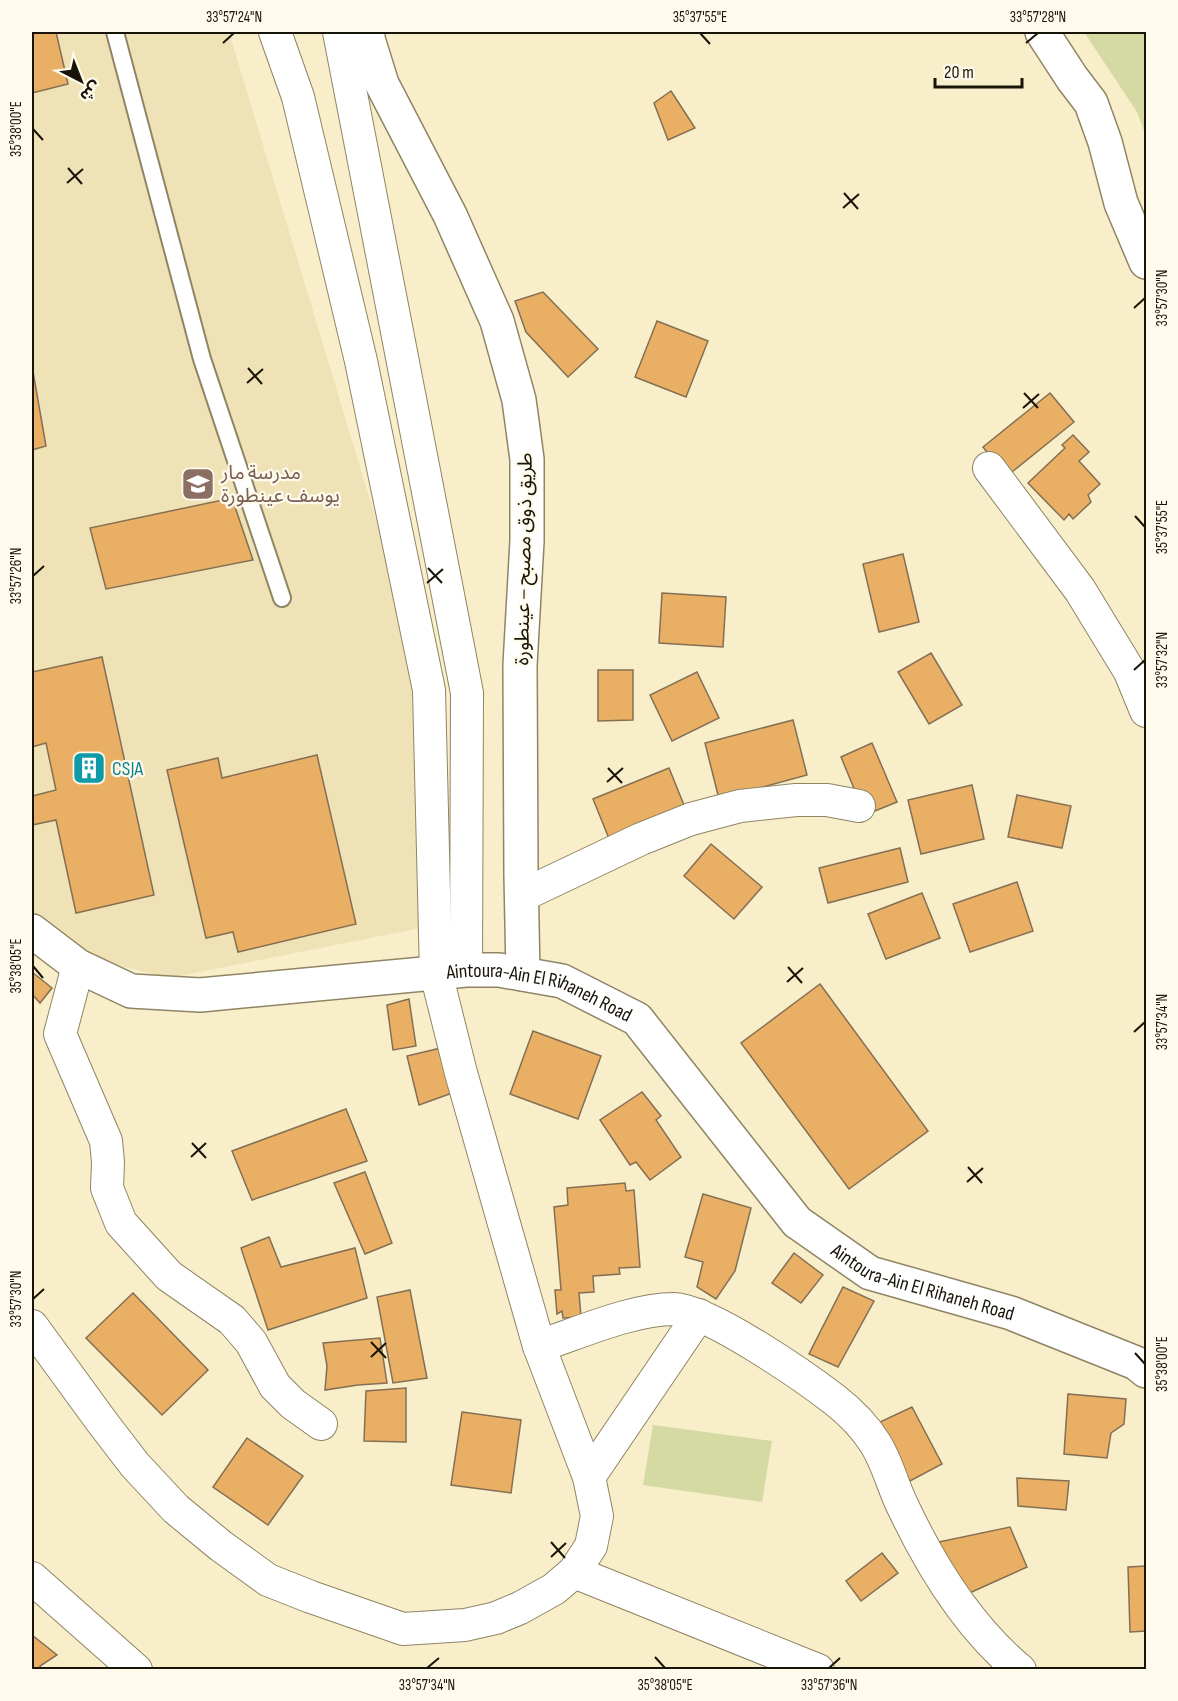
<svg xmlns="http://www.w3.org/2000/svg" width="1178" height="1701" font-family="'Sofia Sans Condensed','Noto Sans Arabic',sans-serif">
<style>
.built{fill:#efe2b6}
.green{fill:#d4daa2}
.building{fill:#e9b065;stroke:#856f53;stroke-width:1.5}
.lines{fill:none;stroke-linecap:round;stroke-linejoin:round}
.lane-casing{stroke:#8f8564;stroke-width:20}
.street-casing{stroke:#8f8564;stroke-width:34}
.secondary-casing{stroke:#8f8564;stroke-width:36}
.lane{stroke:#fff;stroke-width:16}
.street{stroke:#fff;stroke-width:32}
.secondary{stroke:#fff;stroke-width:33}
.ticks{fill:none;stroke:#181407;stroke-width:2}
.labels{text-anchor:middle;stroke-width:4.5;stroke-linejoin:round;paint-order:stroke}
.education-label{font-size:20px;fill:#785e54;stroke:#fffbec;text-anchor:start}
.street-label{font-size:20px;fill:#181407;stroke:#fffbec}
.culture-label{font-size:20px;fill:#0d838f;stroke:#fffbec;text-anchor:start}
.neatline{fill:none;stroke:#181407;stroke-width:2}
.ticks-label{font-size:15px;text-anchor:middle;fill:#181407}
</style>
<rect width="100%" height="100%" fill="#f8eec9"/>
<!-- built -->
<path class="built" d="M32,32H229L407,623L431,926L169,978L82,956L32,916Z"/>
<!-- green -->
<g class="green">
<path d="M1084,32H1146V136L1137,112Z"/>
<path d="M653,1425L772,1441L762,1502L643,1485Z"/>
</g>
<!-- building -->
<g class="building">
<path d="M32,32H56L68,84L32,93Z"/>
<path d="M671,91L695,128L668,140L654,103Z"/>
<path d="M543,292L598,349L568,377L526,332L515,301Z"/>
<path d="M657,321L708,341L686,397L635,377Z"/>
<path d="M32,366L46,446L32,450Z"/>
<path d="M1050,393L1074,422L1007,476L983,447Z"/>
<path d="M1073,435L1089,452L1079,461L1100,484L1088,495L1091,502L1073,519L1069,514L1064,520L1028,483L1065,448L1062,445Z"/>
<path d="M232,498L253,560L106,589L90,528Z"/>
<path d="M903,554L919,622L879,632L863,564Z"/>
<path d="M662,593L726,597L723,647L659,643Z"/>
<path d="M931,653L962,705L929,724L898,672Z"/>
<path d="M102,657L154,895L76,913L56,820L32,825V796L56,790L46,743L32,747V672Z"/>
<path d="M598,670H633V720L598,721Z"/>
<path d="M697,672L719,718L672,741L650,695Z"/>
<path d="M793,720L807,775L719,799L705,743Z"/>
<path d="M872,743L897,802L865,815L841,757Z"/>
<path d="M317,755L356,924L238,952L233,932L206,938L167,770L218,758L222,778Z"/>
<path d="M669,768L686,810L610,841L593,799Z"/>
<path d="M972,785L984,839L921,854L908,800Z"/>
<path d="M1017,795L1071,806L1062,848L1008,837Z"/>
<path d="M711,844L762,887L734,919L684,876Z"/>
<path d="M900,848L908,882L828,903L819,868Z"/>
<path d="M1017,882L1033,931L970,952L953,904Z"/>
<path d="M922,893L940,938L886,959L868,914Z"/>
<path d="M32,972L52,988L40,1003L32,994Z"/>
<path d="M820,984L928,1131L849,1189L741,1043Z"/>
<path d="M409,999L416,1046L393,1050L387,1005Z"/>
<path d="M533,1031L601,1056L578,1119L510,1094Z"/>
<path d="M441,1048L455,1092L419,1105L407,1056Z"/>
<path d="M642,1092L661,1116L656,1120L681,1157L650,1180L636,1162L630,1165L600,1120Z"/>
<path d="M346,1109L367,1161L252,1200L232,1151Z"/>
<path d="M365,1172L392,1243L365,1254L334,1183Z"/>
<path d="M625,1183L626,1191L634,1190L640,1267L619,1268L620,1274L593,1276L594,1292L579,1293L581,1317L563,1318L562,1311L557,1314L555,1290H561L554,1207L568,1205L567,1188Z"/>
<path d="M703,1194L751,1208L735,1271L716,1299L697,1287L703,1262L685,1257Z"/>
<path d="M269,1237L281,1267L355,1248L367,1298L268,1330L241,1248Z"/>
<path d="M794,1253L823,1275L801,1303L772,1283Z"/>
<path d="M843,1287L874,1301L838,1367L809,1354Z"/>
<path d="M410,1290L427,1378L393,1383L377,1297Z"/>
<path d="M133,1293L208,1370L162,1415L86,1338Z"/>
<path d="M380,1338L387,1383L358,1385L325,1390L327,1366L323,1343Z"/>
<path d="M406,1388V1442L364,1441L366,1391Z"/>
<path d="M1068,1394L1126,1399L1124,1424L1111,1433L1107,1458L1064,1454Z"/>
<path d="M912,1407L942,1464L910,1481L880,1422Z"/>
<path d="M462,1412L521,1420L511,1493L451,1485Z"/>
<path d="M247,1438L303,1476L268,1525L213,1487Z"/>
<path d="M1017,1478L1069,1481L1066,1510L1018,1506Z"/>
<path d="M1010,1527L1027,1567L965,1595L934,1543Z"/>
<path d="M882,1553L898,1573L861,1601L846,1581Z"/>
<path d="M1146,1566V1631L1130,1632L1128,1567Z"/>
<path d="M32,1635L57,1655L40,1666L42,1670H32Z"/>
</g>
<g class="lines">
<defs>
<path id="lane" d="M115,32L202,359L282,598"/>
<g id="street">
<path d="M339,32L467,693L466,970"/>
<path d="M989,468L1080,590L1130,672L1146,711"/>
<path d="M521,896L641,839L691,819L740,806L796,800H827L859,806"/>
<path d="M78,966L60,1034L106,1141L108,1162L107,1188L121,1223L169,1276L232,1320L251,1342L275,1386L293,1404L321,1424"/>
<path d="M32,1326L102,1422L135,1465L176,1509L221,1546L268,1580L311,1597L403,1629L465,1625L496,1618L520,1608L554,1589L574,1572L591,1546L597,1516L589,1477L539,1346L461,1073L436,973L429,690L361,361L298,97L275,32"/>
<path d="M539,1346C579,1333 632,1309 674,1309C709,1310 805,1377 835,1400C849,1411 865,1427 875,1443C888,1463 893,1488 904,1509C932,1568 969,1628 1020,1670"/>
<path d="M589,1477L699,1315"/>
<path d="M574,1572L818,1670"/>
<path d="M32,1578L136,1670"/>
</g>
<g id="secondary">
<path d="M368,32V39L382,84L450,215L497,321L519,400L527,459V541L520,665L521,875L523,974"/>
<path d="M1042,32L1072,78L1091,103L1105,142L1121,203L1146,262"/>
<path id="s1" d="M32,931L78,966L131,991L200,995L466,970H499L562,981L637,1019L797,1222L870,1273L1011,1313L1136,1363L1146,1371"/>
</g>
</defs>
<!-- lane casing -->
<use href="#lane" class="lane-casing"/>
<!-- street casing -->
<use href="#street" class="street-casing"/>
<!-- secondary casing -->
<use href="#secondary" class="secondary-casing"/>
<!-- lane -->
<use href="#lane" class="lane"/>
<!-- street -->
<use href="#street" class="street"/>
<!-- secondary -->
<use href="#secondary" class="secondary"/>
</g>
<!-- ticks -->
<path class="ticks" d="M700,33L710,44M223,43L234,33M1026,43L1038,33M33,129L43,140M68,168L82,184M67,183L83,169M844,193L858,209M843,208L859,194M1134,308L1145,298M248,368L262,384M247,383L263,369M1024,393L1038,408M1023,408L1039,394M1135,516L1145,527M428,568L442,583M33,576L44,566M427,583L443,569M1134,670L1145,660M608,768L622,783M607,782L623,768M33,966L43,978M788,967L802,983M787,982L803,968M1134,1032L1145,1022M192,1143L206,1158M191,1157L206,1143M968,1167L982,1183M967,1182L983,1168M33,1299L44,1289M371,1342L386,1358M1135,1353L1145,1364M371,1357L386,1343M551,1542L565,1558M551,1557L566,1543M655,1657L665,1668M427,1668L439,1658M829,1668L840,1658"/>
<!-- icons -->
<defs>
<symbol id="school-square" viewBox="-11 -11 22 22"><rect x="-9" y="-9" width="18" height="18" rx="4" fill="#8d6e63" stroke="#fffbec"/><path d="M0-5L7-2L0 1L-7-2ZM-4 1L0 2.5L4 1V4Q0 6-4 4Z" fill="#fff"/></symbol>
<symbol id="building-square" viewBox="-11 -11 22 22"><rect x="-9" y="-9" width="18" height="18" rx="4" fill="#0f9aa8" stroke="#fffbec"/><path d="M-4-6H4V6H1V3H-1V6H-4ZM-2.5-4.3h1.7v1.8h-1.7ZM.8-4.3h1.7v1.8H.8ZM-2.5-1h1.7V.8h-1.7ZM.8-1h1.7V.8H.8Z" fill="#fff"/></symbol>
</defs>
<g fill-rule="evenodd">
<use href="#school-square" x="179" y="465" width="38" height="38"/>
<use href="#building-square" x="70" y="749" width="38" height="38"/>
</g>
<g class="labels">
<!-- education labels -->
<g class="education-label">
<text x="221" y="479">مدرسة مار<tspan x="221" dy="23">يوسف عينطورة</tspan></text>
</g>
<!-- street labels -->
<g class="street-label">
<text transform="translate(523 559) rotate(-89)" y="7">طريق ذوق مصبح – عينطورة</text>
<text dy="7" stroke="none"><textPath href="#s1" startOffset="530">Aintoura-Ain El Rihaneh Road</textPath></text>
<text dy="7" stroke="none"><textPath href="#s1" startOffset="1034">Aintoura-Ain El Rihaneh Road</textPath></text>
</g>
<!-- culture labels -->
<g class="culture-label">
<text x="112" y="775">CSJA</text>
</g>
</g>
<!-- border -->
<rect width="1178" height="1701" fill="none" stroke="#fffbec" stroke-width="66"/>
<!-- north arrow -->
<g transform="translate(81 81) rotate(138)" stroke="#fffbec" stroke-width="4.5" paint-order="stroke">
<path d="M0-4.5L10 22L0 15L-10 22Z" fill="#181407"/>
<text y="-9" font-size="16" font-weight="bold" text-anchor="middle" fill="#181407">ش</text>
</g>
<!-- scale -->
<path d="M935 78v9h87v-9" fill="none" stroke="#181407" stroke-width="3"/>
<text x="944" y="78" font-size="18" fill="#181407" stroke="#fffbec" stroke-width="4.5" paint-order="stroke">20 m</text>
<rect x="33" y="33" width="1112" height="1635" class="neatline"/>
<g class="ticks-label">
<text x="234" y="22">33°57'24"N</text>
<text x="700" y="22">35°37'55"E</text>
<text x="1038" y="22">33°57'28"N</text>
<text transform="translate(16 129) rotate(-90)" y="5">35°38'00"E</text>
<text transform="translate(1162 298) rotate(-90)" y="5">33°57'30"N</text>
<text transform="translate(1162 527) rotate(-90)" y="5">35°37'55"E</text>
<text transform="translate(16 576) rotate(-90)" y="5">33°57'26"N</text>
<text transform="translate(1162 660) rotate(-90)" y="5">33°57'32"N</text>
<text transform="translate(16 966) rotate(-90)" y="5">35°38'05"E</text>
<text transform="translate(1162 1022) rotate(-90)" y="5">33°57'34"N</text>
<text transform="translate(16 1299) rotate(-90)" y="5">33°57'30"N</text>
<text transform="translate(1162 1364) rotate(-90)" y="5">35°38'00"E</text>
<text x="427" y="1690">33°57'34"N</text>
<text x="665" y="1690">35°38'05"E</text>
<text x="829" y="1690">33°57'36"N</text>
</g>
</svg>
